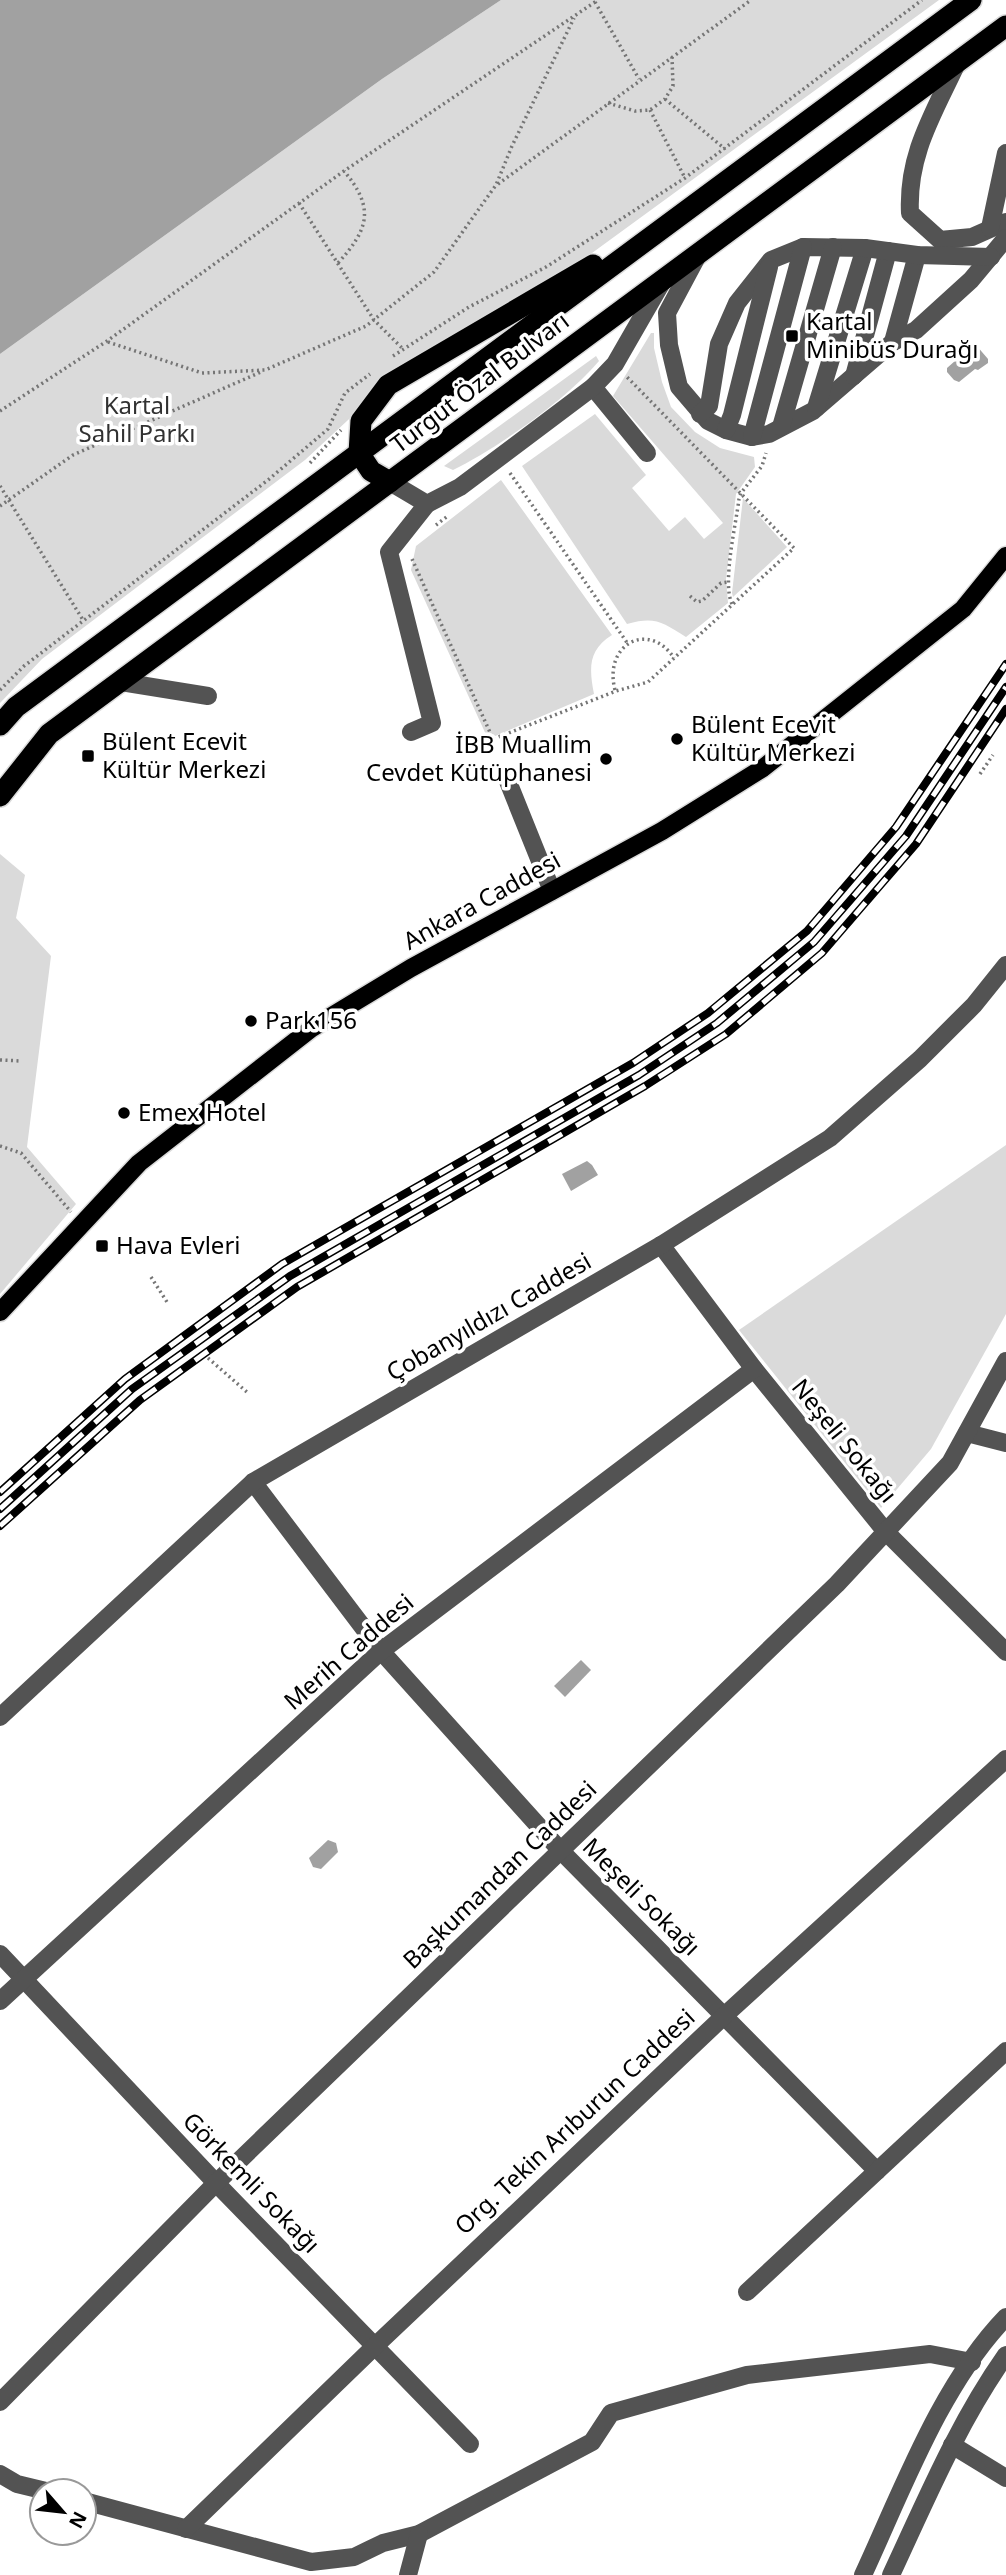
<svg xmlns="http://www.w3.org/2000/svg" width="1006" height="2575" font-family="'Noto Sans',sans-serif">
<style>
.green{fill:#dadada}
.water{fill:#a1a1a1}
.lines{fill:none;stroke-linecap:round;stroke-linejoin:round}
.major-casing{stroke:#dbdbdb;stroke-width:21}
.highway-casing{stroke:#dbdbdb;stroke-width:24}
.path{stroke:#757575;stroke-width:3.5;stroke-dasharray:2 3.5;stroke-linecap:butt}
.minor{stroke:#535353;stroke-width:18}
.major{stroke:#000;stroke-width:18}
.highway{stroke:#000;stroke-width:21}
.rail-casing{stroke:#000;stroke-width:8}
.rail{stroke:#fff;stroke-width:5;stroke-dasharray:16;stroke-linecap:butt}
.poi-dot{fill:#000;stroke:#fff;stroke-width:2.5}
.labels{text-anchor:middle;stroke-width:7;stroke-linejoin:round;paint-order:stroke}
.poi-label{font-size:24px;fill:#000;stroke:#fff;text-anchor:start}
.street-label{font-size:24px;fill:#000;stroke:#fff}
.park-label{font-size:24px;fill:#313131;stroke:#fff}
</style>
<rect width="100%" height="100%" fill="#fff"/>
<!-- green -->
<g class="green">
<path d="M501,0H939L470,342L376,394L305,460L42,659L0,703V354L382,79Z"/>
<path d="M651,333H654V348L662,382L671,407L695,432L720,448L754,457L755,467L736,494L726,579L728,603L686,637C662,622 655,616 627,624L522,466L595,414L646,475L632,488L669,531L685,517L704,539L723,523L613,396Z"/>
<path d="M596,356L599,361C567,399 498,448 453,470L444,466Z"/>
<path d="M501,480L612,635C588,650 589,668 594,694L488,739L411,570L416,546Z"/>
<path d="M743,498L787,547L733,597L732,593Z"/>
<path d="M0,854L25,875L16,918L51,956L27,1147L76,1204L0,1294Z"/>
<path d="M1006,1145V1314L931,1449L881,1508L739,1330Z"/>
</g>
<!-- water -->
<g class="water">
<path d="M0,0H501L382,79L0,354Z"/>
<path d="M976,345L988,359V363L978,370L975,369L959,382L954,380L947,372V368L972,346Z"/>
<path d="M587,1161L592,1165L598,1175L571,1191L562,1174Z"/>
<path d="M581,1660L591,1670L565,1697L554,1686Z"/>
<path d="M328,1840L336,1843L338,1852L321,1869L313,1867L309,1858Z"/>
</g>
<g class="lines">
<defs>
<path id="major" d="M0,1312L139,1163L312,1028L411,968L662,831L763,768L963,609L1006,556"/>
<g id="highway">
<path d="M390,482L371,471L359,453L361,421L388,385L593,265"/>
<path d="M0,725L16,707L971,0"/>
<path d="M0,796L49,734L1006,26"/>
</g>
</defs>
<!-- major casing -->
<use href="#major" class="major-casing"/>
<!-- highway casing -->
<use href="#highway" class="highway-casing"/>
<!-- path -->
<g class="path">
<path d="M595,2L639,79"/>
<path d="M665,99L725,149"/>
<path d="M608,103L635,111L650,110L665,99L673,86L672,57"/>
<path d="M650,110L685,178"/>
<path d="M498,184L751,0"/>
<path d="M299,203L374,320L403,349"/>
<path d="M338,263C369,229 375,208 344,171"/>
<path d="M108,342L202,373L265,370L366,326L434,272L496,185L512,146L574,18"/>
<path d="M393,356L469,307L546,267L685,178L922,0"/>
<path d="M0,411L107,341L344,171L598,0"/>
<path d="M310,463L341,430"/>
<path d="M510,473L628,644"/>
<path d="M0,486L83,620"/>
<path d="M0,506L73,455L263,371"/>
<path d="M436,525L449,515"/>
<path d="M412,559L493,739L616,691L648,682L794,548L627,377"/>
<path d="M690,596L697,602L702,601L721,583L728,582"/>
<path d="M732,604C722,583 736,524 739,499L741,493L762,466L766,453"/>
<path d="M0,690L24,666L268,480L328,429L345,393L370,374"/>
<path d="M615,690C603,644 649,620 674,658"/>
<path d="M980,774L993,755"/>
<path d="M0,1060L21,1061"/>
<path d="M0,1146L21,1153L71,1212"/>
<path d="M151,1277L167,1302"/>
<path d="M208,1358L248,1393"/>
</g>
<!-- minor -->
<g class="minor">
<path d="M958,61C934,113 907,154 910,213L940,240L972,237L1006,222"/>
<path d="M990,228L1006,153"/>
<path d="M698,255L667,313L669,345L679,387L708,421L726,430L752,437L769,434L813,411L893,342L916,330L971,280L1006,238"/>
<path d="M893,342L917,255"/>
<path d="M854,376L888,251"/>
<path d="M593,387L647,453"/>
<path d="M816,408L865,248"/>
<path d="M700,414L709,406L719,344L737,303L771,260L803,247L865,248L917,255L991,257"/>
<path d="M781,427L833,247"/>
<path d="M726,430L732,415L769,267"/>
<path d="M752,437L803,247"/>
<path d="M390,482L427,504L460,487L593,387L615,364L661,284"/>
<path d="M121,682L208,696"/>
<path d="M411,732L432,723L389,552L427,504"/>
<path d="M507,779L552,891"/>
<path d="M661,1245L754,1369L886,1532L1006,1652"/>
<path d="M967,1433L1006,1443"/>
<path d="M253,1482L381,1651L561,1851L877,2171"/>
<path d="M0,1717L253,1482L661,1245L830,1138L920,1059L974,1005L1006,965"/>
<path d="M0,1954L216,2183L470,2444"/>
<path d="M0,2001L381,1651L754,1369"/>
<path d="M747,2292L1006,2051"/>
<path d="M0,2402L216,2183L837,1584L950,1463L1006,1361"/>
<path d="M952,2445L1006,2478"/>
<path d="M0,2474L17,2484L46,2491"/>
<path d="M84,2501L311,2562L354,2557L383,2543L419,2534L592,2442L611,2413L747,2375L930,2354L972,2362"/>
<path d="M186,2529L374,2347L724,2016L1006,1759"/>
<path d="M408,2575L419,2534"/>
<path d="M863,2575C902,2491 941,2384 1006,2317"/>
<path d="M891,2575C926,2500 958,2423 1006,2355"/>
</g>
<!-- major -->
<use href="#major" class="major"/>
<!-- highway -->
<use href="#highway" class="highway"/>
<defs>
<g id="rail">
<path d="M0,1492L125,1379L282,1264L633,1063L708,1013L807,931L896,827L1006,664"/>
<path d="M0,1509L132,1389L290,1276L639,1075L717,1023L814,942L906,836L1006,687"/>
<path d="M0,1526L140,1400L297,1287L645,1086L726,1034L822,953L916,844L1006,709"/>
</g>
</defs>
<!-- rail casing -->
<use href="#rail" class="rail-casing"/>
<!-- rail -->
<use href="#rail" class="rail"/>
</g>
<!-- markers -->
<g class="poi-dot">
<rect x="785" y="329" width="14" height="14" rx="3.5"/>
<circle cx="677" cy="739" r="7"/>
<rect x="81" y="749" width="14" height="14" rx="3.5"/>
<circle cx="606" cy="759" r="7"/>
<circle cx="251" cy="1021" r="7"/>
<circle cx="124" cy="1113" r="7"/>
<rect x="95" y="1239" width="14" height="14" rx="3.5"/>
</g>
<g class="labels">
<!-- poi labels -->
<g class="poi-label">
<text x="806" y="330">Kartal<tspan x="806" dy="28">Minibüs Durağı</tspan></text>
<text x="691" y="733">Bülent Ecevit<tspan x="691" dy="28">Kültür Merkezi</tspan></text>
<text x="102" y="750">Bülent Ecevi̇t<tspan x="102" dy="28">Kültür Merkezi̇</tspan></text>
<text x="592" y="753" text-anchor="end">İBB Muallim<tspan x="592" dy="28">Cevdet Kütüphanesi</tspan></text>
<text x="265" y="1029">Park156</text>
<text x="138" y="1121">Emex Hotel</text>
<text x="116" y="1254">Hava Evleri</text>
</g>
<!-- street labels -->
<g class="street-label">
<text transform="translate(480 383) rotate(-37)" y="8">Turgut Özal Bulvarı</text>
<text transform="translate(482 901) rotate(-29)" y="8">Ankara Caddesi</text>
<text transform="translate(489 1317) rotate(-30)" y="8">Çobanyıldızı Caddesi</text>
<text transform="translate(844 1441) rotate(51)" y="8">Neşeli Sokağı</text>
<text transform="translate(349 1652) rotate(-41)" y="8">Merih Caddesi</text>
<text transform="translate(500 1875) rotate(-44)" y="8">Başkumandan Caddesi</text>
<text transform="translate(641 1897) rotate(45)" y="8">Meşeli Sokağı</text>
<text transform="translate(575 2122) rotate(-43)" y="8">Org. Tekin Arıburun Caddesi</text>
<text transform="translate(251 2183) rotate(46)" y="8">Görkemli Sokağı</text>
</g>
<!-- park labels -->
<g class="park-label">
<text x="137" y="414">Kartal<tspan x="137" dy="28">Sahil Parkı</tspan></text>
</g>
</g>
<!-- north arrow -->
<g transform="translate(63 2512) rotate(118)"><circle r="33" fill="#ffffff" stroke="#999999" stroke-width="2"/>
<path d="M0-5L12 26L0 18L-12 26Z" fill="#000000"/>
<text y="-10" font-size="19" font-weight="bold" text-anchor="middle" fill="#000000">N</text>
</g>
</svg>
